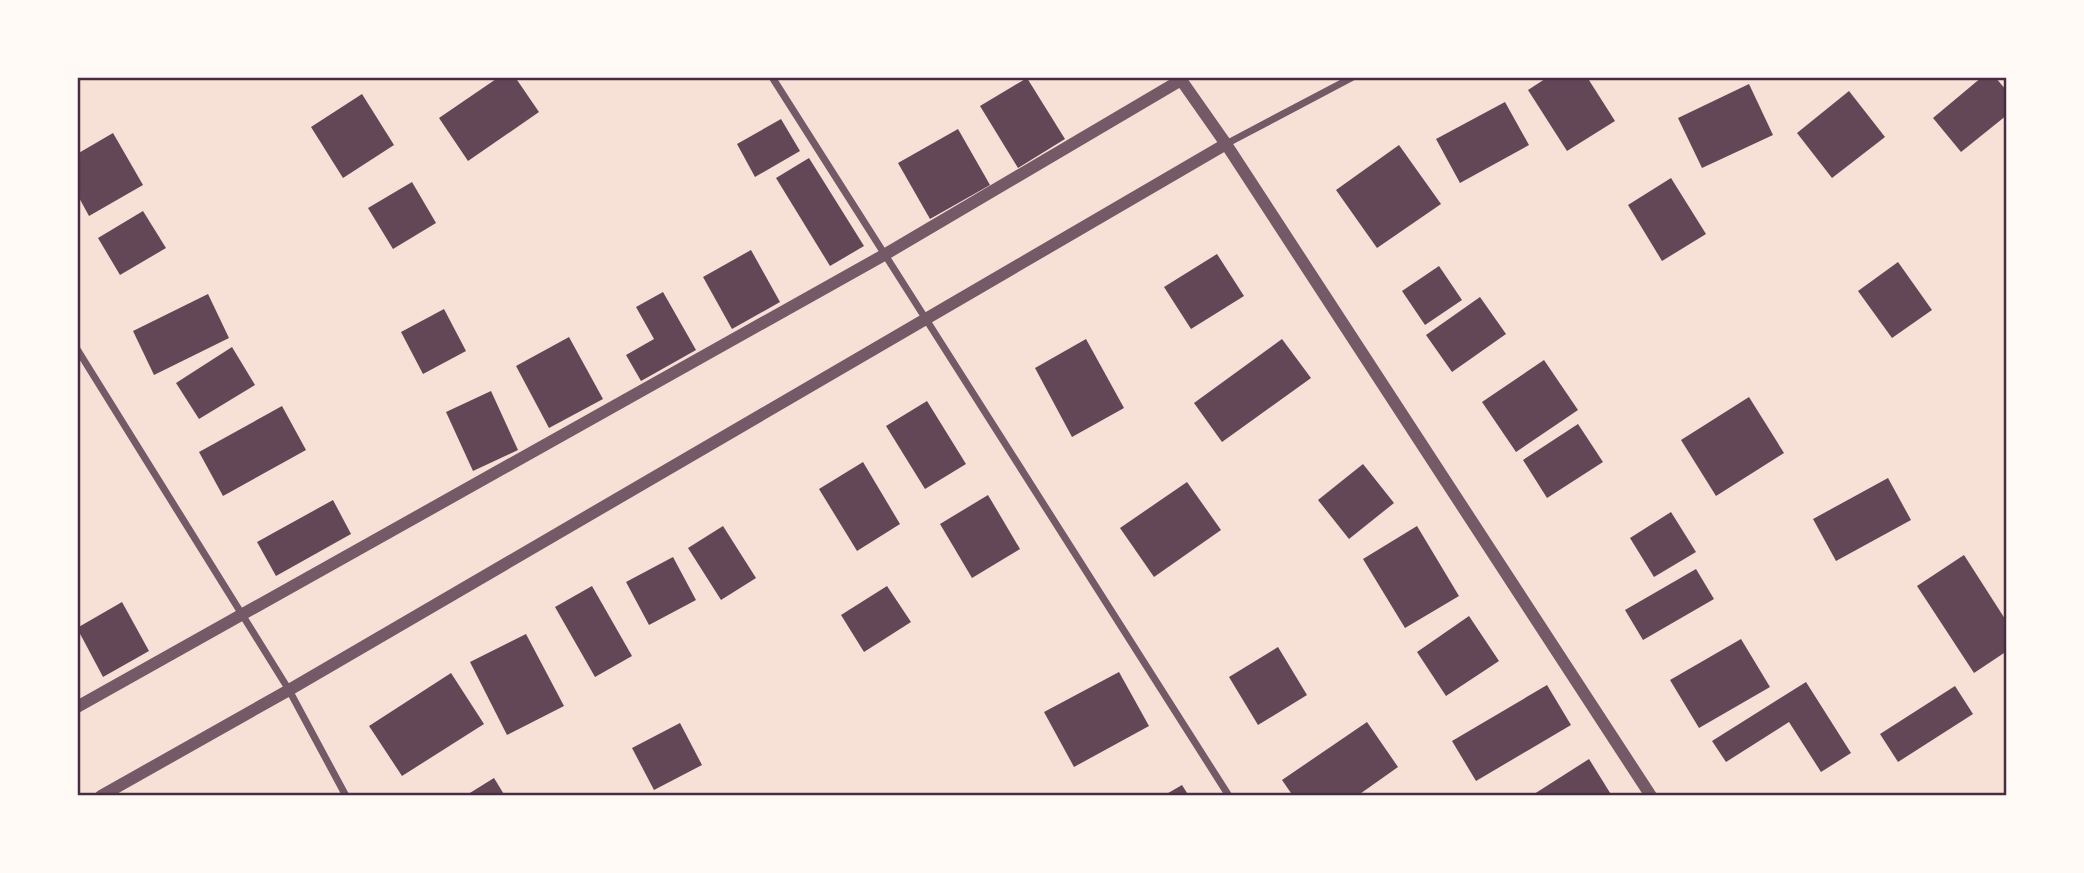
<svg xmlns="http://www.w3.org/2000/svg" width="2084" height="873" font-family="'Times New Roman',serif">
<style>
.building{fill:#644757}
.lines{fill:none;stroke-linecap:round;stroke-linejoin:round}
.minor{stroke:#755966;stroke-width:7}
.tertiary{stroke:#755966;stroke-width:12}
.neatline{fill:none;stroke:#4a2c40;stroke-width:2.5}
</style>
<rect width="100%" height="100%" fill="#f7e1d7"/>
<!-- building -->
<g class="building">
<path d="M499,77H515L539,112L468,161L439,118Z"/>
<path d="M1548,77H1587L1615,121L1567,151L1528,90Z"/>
<path d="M1982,77H1995L2007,91V115L1961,152L1933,118Z"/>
<path d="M1027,78L1065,139L1018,168L980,106Z"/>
<path d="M1749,84L1773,135L1702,168L1678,118Z"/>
<path d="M1849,91L1885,137L1832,178L1797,133Z"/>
<path d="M362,94L394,145L343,178L311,127Z"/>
<path d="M1505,102L1529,145L1460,183L1436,139Z"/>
<path d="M781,119L800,151L755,177L737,144Z"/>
<path d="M958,129L990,185L930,219L898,163Z"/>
<path d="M113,133L143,185L89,216L77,194V154Z"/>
<path d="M1399,145L1441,204L1377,248L1336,190Z"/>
<path d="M809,158L864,246L830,266L776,178Z"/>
<path d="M1671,178L1706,234L1662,261L1628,205Z"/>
<path d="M412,182L436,223L393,249L368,208Z"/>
<path d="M143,211L166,248L120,275L98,238Z"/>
<path d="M751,250L780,302L732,329L703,277Z"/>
<path d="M1217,254L1244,296L1191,329L1164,287Z"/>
<path d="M1898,262L1932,310L1892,338L1858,291Z"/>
<path d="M1439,266L1462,300L1425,325L1402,291Z"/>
<path d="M663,292L696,350L641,381L626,355L654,339L636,307Z"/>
<path d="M208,294L229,338L154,375L133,331Z"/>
<path d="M1480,297L1506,334L1452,372L1426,335Z"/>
<path d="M444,309L466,351L423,374L401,332Z"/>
<path d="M569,337L603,399L549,428L516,366Z"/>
<path d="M1086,339L1124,408L1072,437L1035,368Z"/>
<path d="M1282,339L1311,378L1222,442L1194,403Z"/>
<path d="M232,347L255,385L199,419L176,383Z"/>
<path d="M1544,360L1578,410L1516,452L1482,402Z"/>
<path d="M491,391L518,450L473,471L446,412Z"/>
<path d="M1749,397L1784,453L1716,496L1681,440Z"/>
<path d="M927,401L966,464L925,489L886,426Z"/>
<path d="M282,406L306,450L223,496L199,452Z"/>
<path d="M1578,424L1603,462L1547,498L1523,460Z"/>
<path d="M863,462L900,524L857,551L819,489Z"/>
<path d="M1363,464L1394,503L1349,539L1318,500Z"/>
<path d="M1888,478L1911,520L1836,561L1813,519Z"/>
<path d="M1187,482L1221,530L1154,577L1120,528Z"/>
<path d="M988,495L1020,549L972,578L940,524Z"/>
<path d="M333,500L351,534L276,576L257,542Z"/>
<path d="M1671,512L1696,552L1654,577L1630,538Z"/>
<path d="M723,526L756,578L721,600L688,548Z"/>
<path d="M1417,526L1459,596L1405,628L1363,559Z"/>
<path d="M1964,555L2007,622V651L1974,673L1917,586Z"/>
<path d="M673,557L696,600L649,625L626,582Z"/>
<path d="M1696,569L1714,599L1643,640L1625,610Z"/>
<path d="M592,586L632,656L595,677L555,607Z"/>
<path d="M887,586L911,622L864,652L841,615Z"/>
<path d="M122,602L149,651L103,677L77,628Z"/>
<path d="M1469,616L1499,661L1446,696L1417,652Z"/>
<path d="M526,634L564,706L507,735L470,662Z"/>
<path d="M1741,639L1770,687L1699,728L1670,680Z"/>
<path d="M1278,647L1307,695L1258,725L1229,677Z"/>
<path d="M1119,672L1149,726L1074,767L1044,712Z"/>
<path d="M451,673L484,724L402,776L369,726Z"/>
<path d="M1806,682L1851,753L1821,772L1789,722L1726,762L1712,741Z"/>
<path d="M1547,685L1571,725L1476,781L1452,741Z"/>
<path d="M1955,686L1973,714L1898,762L1880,734Z"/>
<path d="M1367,722L1398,767L1357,796H1293L1282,780Z"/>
<path d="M680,723L702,765L654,790L632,748Z"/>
<path d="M1589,759L1612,796H1531Z"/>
<path d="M494,778L505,796H465Z"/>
<path d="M1182,785L1189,796H1163Z"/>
</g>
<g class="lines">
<!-- minor -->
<g class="minor">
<path d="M772,77L1229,796"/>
<path d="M1226,144L1353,77"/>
<path d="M77,349L289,690L346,796"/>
</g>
<!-- tertiary -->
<g class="tertiary">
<path d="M1179,77L1226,144L1651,796"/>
<path d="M77,707L884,255L1181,80"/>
<path d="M101,796L289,690L1226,144"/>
</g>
</g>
<!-- border -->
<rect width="2084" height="873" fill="none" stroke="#fffaf5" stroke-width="158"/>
<rect x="79" y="79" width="1926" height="715" class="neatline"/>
</svg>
